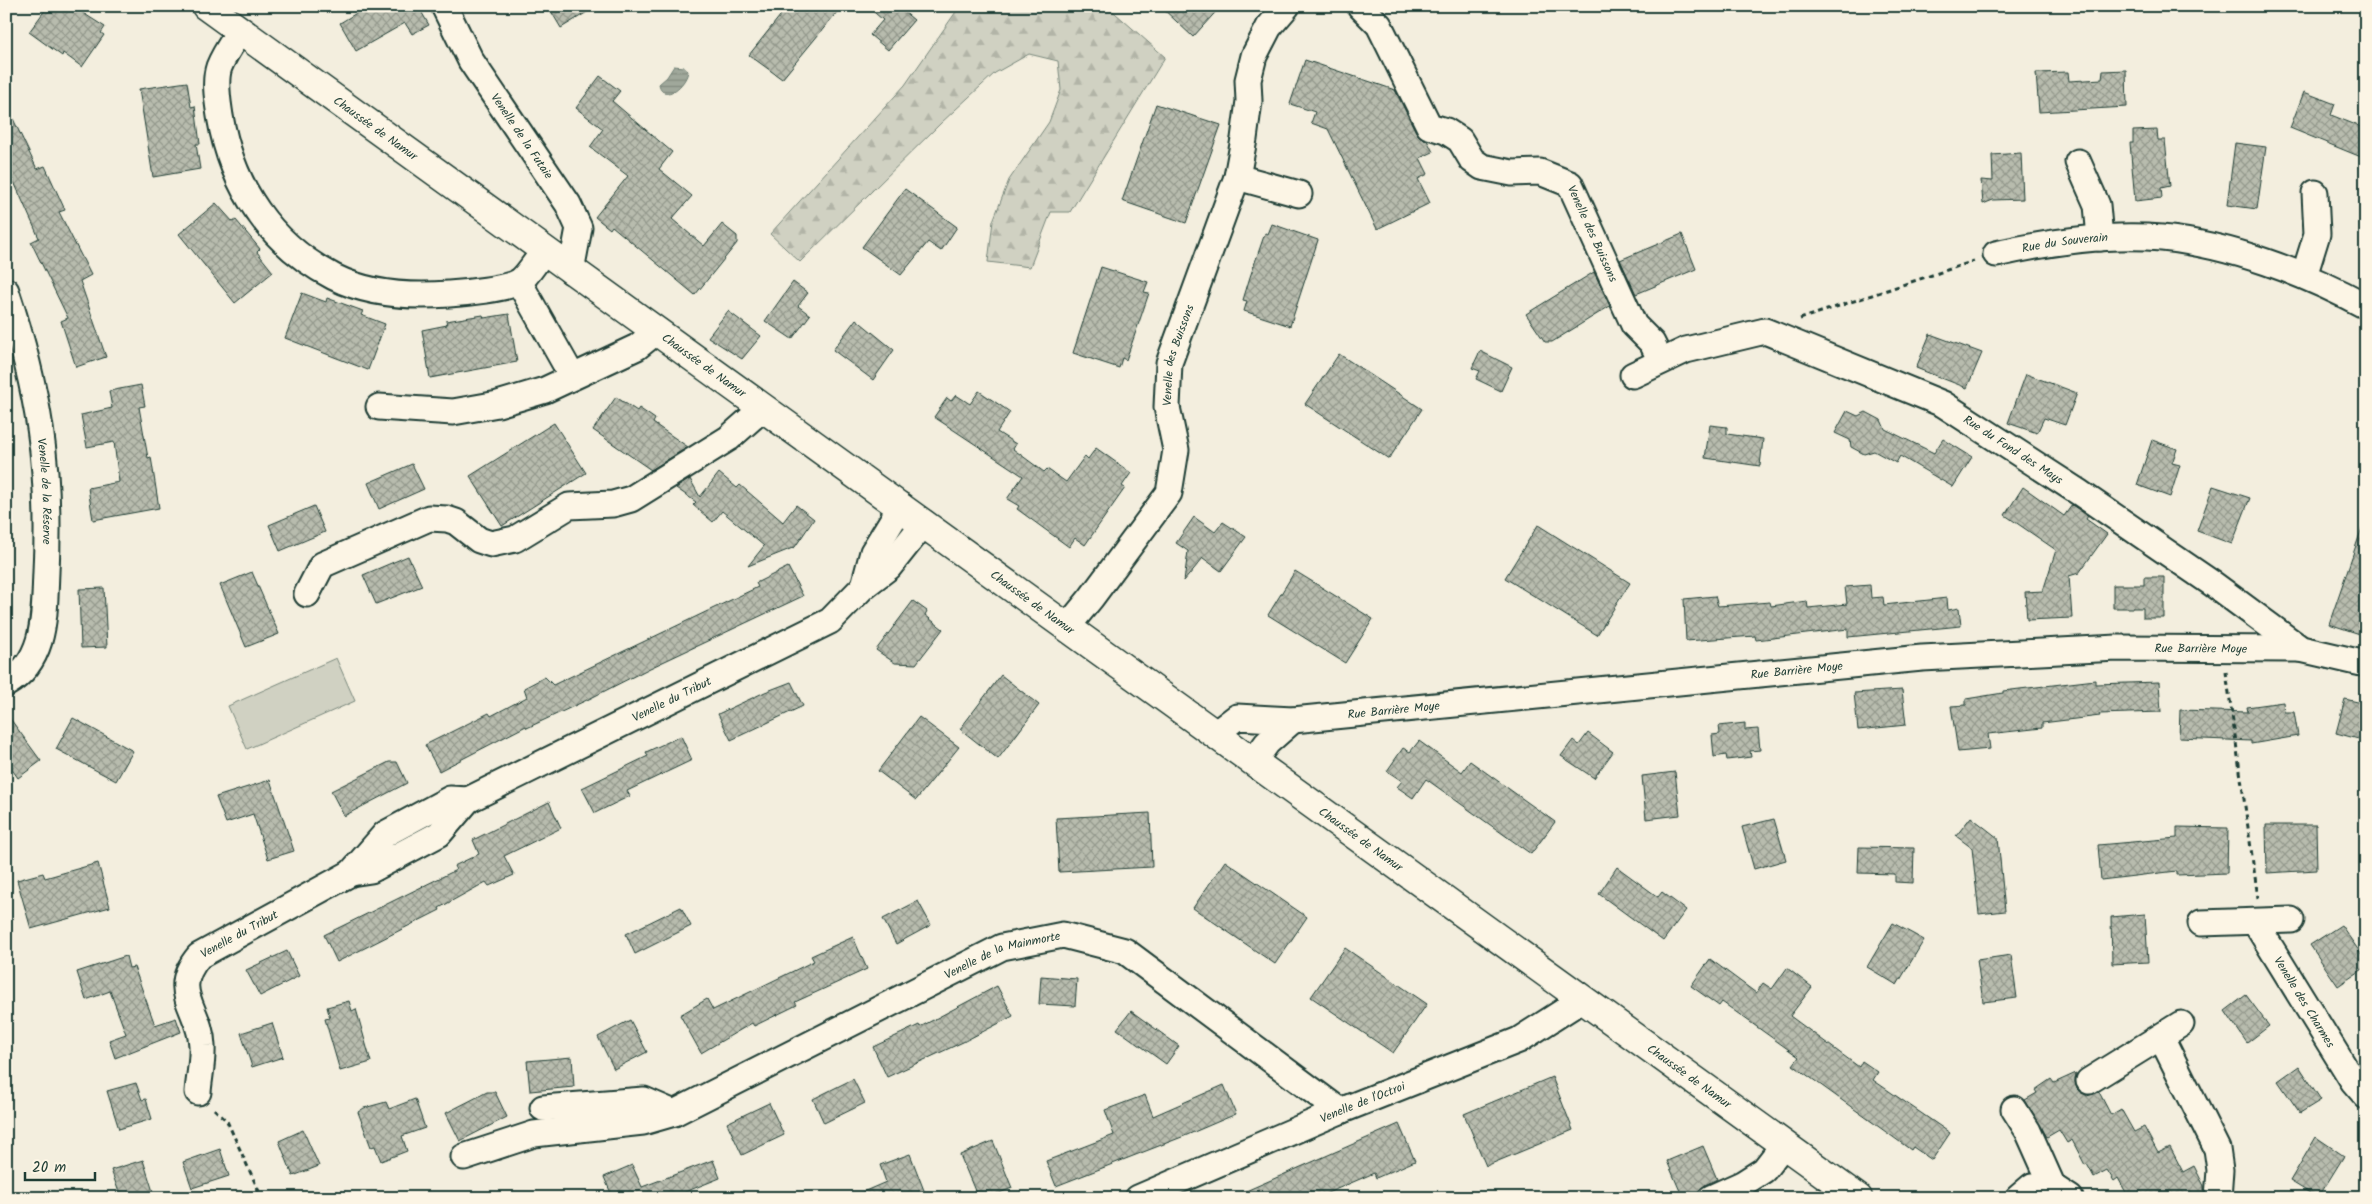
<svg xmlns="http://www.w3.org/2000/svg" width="2372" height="1204" font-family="Kalam,sans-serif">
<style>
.forest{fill:url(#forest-firs);stroke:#78877b}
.pitch{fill:#d0d1c2;stroke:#78877b}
.water{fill:url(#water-rules);stroke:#6c7d72}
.building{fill:url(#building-cross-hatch);stroke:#1f3d34}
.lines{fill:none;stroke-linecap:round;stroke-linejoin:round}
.minor-casing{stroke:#1f3d34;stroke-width:29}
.major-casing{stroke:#1f3d34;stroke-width:31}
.path{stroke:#1f3d34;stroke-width:3;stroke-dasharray:5 4;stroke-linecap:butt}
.minor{stroke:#fcf5e5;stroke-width:25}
.major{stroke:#fcf5e5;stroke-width:28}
.labels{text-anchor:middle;stroke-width:4;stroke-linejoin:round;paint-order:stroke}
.street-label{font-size:12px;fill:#1f3d34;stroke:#fcf5e5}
</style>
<defs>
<pattern id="forest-firs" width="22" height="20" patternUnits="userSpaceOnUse" patternTransform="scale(1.25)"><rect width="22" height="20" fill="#d0d1c2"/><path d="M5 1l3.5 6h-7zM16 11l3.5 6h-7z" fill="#b2b4a7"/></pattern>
<pattern id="water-rules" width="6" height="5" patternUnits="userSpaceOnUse" patternTransform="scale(1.25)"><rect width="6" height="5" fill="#a0a89b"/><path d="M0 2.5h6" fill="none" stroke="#828a7f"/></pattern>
<pattern id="building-cross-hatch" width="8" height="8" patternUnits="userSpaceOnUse" patternTransform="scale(1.25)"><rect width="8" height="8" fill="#b8bcae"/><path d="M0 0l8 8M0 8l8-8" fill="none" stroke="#959a8e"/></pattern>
</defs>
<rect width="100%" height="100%" fill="#f3eede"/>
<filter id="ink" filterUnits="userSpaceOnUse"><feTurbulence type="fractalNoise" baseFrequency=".02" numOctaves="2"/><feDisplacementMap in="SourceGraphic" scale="10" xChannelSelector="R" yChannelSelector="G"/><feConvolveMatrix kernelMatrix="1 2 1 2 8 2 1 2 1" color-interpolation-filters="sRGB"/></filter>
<g filter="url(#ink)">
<!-- forest -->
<path class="forest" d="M960,6H1107L1165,57L1070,212H1051L1030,267L988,262L993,221L1009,180L1049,122L1061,90L1058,61L1029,54L995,73L941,123L800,262L770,234L905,85Z"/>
<!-- pitch -->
<path class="pitch" d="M336,658L355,701L247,749L228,706Z"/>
<!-- water -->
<path class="water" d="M674,66L684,67L688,71C687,84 664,105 659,84L667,77Z"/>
<!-- building -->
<g class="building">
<path d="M48,6H72L105,27L101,33L104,35L82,67L63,53L62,56L29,32Z"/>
<path d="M368,6H430V8L422,13L429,25L412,34L405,23L356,51L340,23Z"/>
<path d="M548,6H597L561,28Z"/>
<path d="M788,6H842L782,79L749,55Z"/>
<path d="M867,6H897L914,20L888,50L870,35L883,20Z"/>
<path d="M1160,6H1221L1193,37Z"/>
<path d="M1305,60L1395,90L1416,132L1427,140L1433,152L1420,158L1428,174L1418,179L1430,203L1377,229L1328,129L1311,123L1315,112L1290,104Z"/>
<path d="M2126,70L2127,107L2039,112L2036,73L2068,72L2069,81L2102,79L2103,71Z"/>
<path d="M600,76L620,91L612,101L672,152L659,169L692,196L672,219L704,246L722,224L737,236V243L695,295L612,226L610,229L595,217L628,176L590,147L603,129L576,108Z"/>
<path d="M187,82L191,107L195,106L200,144H196L200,169L153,177L139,89Z"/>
<path d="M2304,92L2335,104L2331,115L2366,129V159L2290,128Z"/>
<path d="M6,104L37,169L45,166L65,210L59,212L91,275L80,281L106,357L76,367L61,321L68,318L31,242L39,238L6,164Z"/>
<path d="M1156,104L1221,125L1186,223L1122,201Z"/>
<path d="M2157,130L2158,140H2165L2170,186L2161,188L2162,198L2135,201L2130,143H2133V131Z"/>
<path d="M2235,143L2266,147L2257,209L2227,205Z"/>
<path d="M2021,153L2023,199L1993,200L1983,204L1981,180L1993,181L1992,155Z"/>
<path d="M905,189L957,227L941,251L928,242L901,275L862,247Z"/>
<path d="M216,203L233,222L236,220L260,249L257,252L273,272L235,303L179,234Z"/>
<path d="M1272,224L1318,240L1290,326L1244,311L1247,301L1243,300L1250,277L1265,233L1268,234Z"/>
<path d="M1682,234L1696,269L1636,294L1620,260Z"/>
<path d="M1101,267L1148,282L1144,292L1149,293L1134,337L1126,360L1122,358L1119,368L1073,353Z"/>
<path d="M1594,272L1610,306L1552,342H1545L1526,314Z"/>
<path d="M793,282L808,293L798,306L810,315L792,339L765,321Z"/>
<path d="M302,293L326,302L327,298L363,311L361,315L385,324L368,370L285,338Z"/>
<path d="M728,311L761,336L742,359L708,337Z"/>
<path d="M509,314L517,362L430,378L422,330L447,325L446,321L483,315L484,318Z"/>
<path d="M856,319L894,350L873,380L833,350Z"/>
<path d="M1930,334L1982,353L1967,388L1916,368Z"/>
<path d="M1480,351L1512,367L1501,391L1476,379L1480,371L1472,368Z"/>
<path d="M1339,354L1422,409L1389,459L1305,404Z"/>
<path d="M2026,374L2077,393L2065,425L2044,418L2037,433L2008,423Z"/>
<path d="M141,385L145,406L139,407L148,458L151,457L159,508L93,520L88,488L119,482L114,442L87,447L81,415L112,408L109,391Z"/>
<path d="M979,391L1010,412L997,432L1016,444L1013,449L1044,472L1047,469L1066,482L1085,456L1088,459L1096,448L1131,473L1122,486L1125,488L1085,545L1075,538L1069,547L1017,509L1019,506L1007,499L1023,476L934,417L947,398L951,401L956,395L970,404Z"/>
<path d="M616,397L637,411L639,408L655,419L653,423L688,447L651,470L593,430Z"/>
<path d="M1847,411L1858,416L1866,412L1881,420L1885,429L1934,453L1943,439L1972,457L1953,487L1900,456L1896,463L1874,451L1864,454L1851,447L1850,440L1835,433Z"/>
<path d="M554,423L586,473L502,526L470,476Z"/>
<path d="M1710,425L1727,427V434L1763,439L1760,466L1705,458Z"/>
<path d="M2152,440L2177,449L2172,463L2180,465L2170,497L2137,485Z"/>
<path d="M412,464L424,489L379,509L368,483Z"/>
<path d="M719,473L737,488L740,485L783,522L796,505L814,519L795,547L748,566L764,546L722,511L713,522L693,505L696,502L676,488L690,479L700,497Z"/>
<path d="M2213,486L2250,498L2232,544L2197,531Z"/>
<path d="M2023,487L2064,516L2072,505L2088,516L2086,519L2107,534L2079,573L2069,576L2072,618L2027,620L2025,592L2043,591L2056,550L2005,515Z"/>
<path d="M314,506L325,532L280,551L269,525Z"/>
<path d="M1194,517L1215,532L1223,522L1246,537L1221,571L1203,558L1184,581L1188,551L1176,543Z"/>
<path d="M1538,525L1630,583L1597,635L1505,578Z"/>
<path d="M2363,525L2366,526V636L2329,624Z"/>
<path d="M408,556L422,586L376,604L363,575Z"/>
<path d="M788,567L803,596L650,668L589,699L527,728L526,726L439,771L425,745L489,713L491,716L527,697L524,688L545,677L553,685L758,587L756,583Z"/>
<path d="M1295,571L1373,619L1345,663L1268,615Z"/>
<path d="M252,572L279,634L246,647L220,585Z"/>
<path d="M2144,577H2164V618H2143V608H2113V585H2144Z"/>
<path d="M1870,585L1871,598L1883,597L1884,605L1947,598L1948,610L1959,608L1961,626L1848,637V629L1756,640L1755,636L1686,641L1684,599L1715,596L1718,606L1770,602L1771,606L1807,601L1808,608L1847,604L1845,587Z"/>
<path d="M104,588L107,647L81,648L79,589Z"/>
<path d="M913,601L927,611L925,615L943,629L916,664L895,663L876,650Z"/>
<path d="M1001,675L1039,705L998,759L960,729Z"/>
<path d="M2095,680V684L2159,682L2161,712L2099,714L2100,716L2042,723V728L1988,734L1990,749L1958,752L1951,706L1966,705V699L2003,693V691Z"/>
<path d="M791,682L803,706L731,740L718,714L765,692Z"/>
<path d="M1902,690L1906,725L1858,730L1854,693Z"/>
<path d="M2345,699L2366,704V741L2336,733Z"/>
<path d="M2283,702L2284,712H2294L2298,736L2251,744V741L2179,738L2180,710L2248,712L2247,707Z"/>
<path d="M6,713L41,761L18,778L6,761Z"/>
<path d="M919,717L959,747L916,800L878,771Z"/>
<path d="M73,718L133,751L116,781L56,749Z"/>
<path d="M1745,723V730L1758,729L1760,750L1750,751L1751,757L1727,760L1726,755L1714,757L1712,735L1720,734L1719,726Z"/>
<path d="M1588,733L1613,752L1594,778L1561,756L1573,740L1579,745Z"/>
<path d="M681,736L692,760L627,791L630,796L595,813L582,788L648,756L646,752Z"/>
<path d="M1419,741L1462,772L1470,761L1555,822L1531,854L1426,779L1413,798L1397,787L1402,781L1387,771L1403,748L1410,752Z"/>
<path d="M389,762H397L407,783L344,816L331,791Z"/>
<path d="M1675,772L1680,815L1646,819L1642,776Z"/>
<path d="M270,780L294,851L268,859L253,814L226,823L216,797Z"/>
<path d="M549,802L561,828L504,856L514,875L489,886L486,882L439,908L440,910L337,962L324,935L456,870L454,866L479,854L473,840Z"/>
<path d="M1150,813L1152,867L1059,872L1056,818Z"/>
<path d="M1971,817L1998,838L2005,911L1979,914L1972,848L1956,836Z"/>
<path d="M1774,819L1786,860L1754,869L1742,827Z"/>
<path d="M2266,825H2316L2317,870L2267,873Z"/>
<path d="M2177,827L2228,828L2227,873L2177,875V871L2101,880L2098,845L2177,838Z"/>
<path d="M1859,847L1914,848L1913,883L1895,882V874L1858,873Z"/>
<path d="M1225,861L1307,917L1275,964L1193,908Z"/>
<path d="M98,863L110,907L31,929L17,880L43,873L45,878Z"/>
<path d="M1617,867L1658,897L1662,892L1686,910L1663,941L1599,894Z"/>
<path d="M918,901L931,925L896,944L883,919Z"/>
<path d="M681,907L691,926L635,954L626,934Z"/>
<path d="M2145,914L2148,962L2112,964L2111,917Z"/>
<path d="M1893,923L1924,940L1897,985L1867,967Z"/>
<path d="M2341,925L2366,961V967L2338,986L2310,945Z"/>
<path d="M853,937L867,969L795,1002L797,1005L754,1026L752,1023L701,1053L680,1015L707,999L713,1010L814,961L811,956Z"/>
<path d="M1345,948L1427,1004L1393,1053L1311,997Z"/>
<path d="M287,951L299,976L260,996L246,970Z"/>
<path d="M2011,955L2017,998L1983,1002L1977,960Z"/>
<path d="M126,956L129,968L134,967L155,1025L176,1018L181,1032L115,1058L109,1040L126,1034L110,991L86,1000L77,972Z"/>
<path d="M1710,959L1756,993L1763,983L1772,989L1787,968L1812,987L1790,1016L1859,1067L1862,1061L1878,1072L1873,1080L1950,1133L1932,1160L1913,1147L1911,1150L1793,1065L1799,1057L1722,1002L1719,1006L1691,986Z"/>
<path d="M1041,976L1077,979L1075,1006L1039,1004Z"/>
<path d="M997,986L1013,1016L963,1042L887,1077L873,1047L919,1025L920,1027Z"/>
<path d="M2246,995L2269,1026L2247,1043L2225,1011Z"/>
<path d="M349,1001L352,1011L356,1009L371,1062L340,1071L325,1019L330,1018L327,1007Z"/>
<path d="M1131,1011L1179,1046L1166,1064L1117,1029Z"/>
<path d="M630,1020L647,1052L614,1069L598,1037Z"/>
<path d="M272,1023L283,1057L252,1067L241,1033Z"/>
<path d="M572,1057L574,1087L530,1091L527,1061Z"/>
<path d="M2299,1066L2321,1100L2300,1113L2278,1081Z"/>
<path d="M2076,1073L2075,1082L2077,1089L2087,1096L2099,1092L2111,1115L2121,1109L2134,1132L2144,1127L2158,1153L2170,1147L2183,1172L2194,1166L2204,1186V1194L2198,1198H2129L2118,1178L2114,1181L2107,1170L2094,1177L2087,1164L2085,1165L2072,1140L2067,1143L2059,1130L2047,1137L2025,1100L2037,1093L2035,1090L2051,1079L2054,1083Z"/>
<path d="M1552,1077L1573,1130L1486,1166L1464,1114Z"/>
<path d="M853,1079L865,1103L824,1123L813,1099Z"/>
<path d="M136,1083L142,1100L146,1099L152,1119L119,1129L107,1091Z"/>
<path d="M1224,1085L1236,1114L1187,1135L1056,1186L1046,1161L1114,1135L1105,1110L1145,1095L1153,1116Z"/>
<path d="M487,1092H495L507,1117L460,1141L446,1113Z"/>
<path d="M415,1099L425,1128L402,1136L407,1151L381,1161L375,1146L371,1147L358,1112L364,1108L386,1102L389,1109Z"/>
<path d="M769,1103L784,1135L742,1155L727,1123Z"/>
<path d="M1399,1124L1415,1161L1376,1178L1374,1173L1316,1198H1230Z"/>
<path d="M303,1130L319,1166L293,1176L279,1141Z"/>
<path d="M2316,1137L2344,1156L2318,1198L2290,1181Z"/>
<path d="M993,1141L1012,1188L987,1198H978L960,1155Z"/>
<path d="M1703,1146L1717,1179L1705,1185L1697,1196L1683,1198L1667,1161Z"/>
<path d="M220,1149L229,1176L192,1188L183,1162Z"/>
<path d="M910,1154L925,1193L912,1198H849L886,1182L880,1165Z"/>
<path d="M143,1160L155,1198H121L111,1170Z"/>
<path d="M713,1160L720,1178L670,1198H613L604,1177L632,1165L642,1187Z"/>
</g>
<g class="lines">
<defs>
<g id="minor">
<path id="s1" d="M444,6L471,61L568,204L579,228L571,271"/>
<path id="s2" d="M1360,6L1379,25L1429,126L1446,131L1460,140L1472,160L1482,167L1512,173L1540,172L1570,184L1634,325L1652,343L1661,361"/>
<path d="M240,31C232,43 224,54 219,67C214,82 218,102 220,116C232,187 270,244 334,277C370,295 411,297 449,294C464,293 508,289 520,281C529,274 536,260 544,252"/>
<path d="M2078,162L2097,205L2100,238"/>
<path d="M1237,177L1299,194"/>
<path id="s3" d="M1996,254C2049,242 2107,233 2162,238C2231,245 2305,273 2366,306"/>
<path d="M2304,276L2317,234L2315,193"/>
<path d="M519,282L572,376"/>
<path id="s4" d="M6,291C39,390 51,468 46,572C44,614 47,660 6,684"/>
<path id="s5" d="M1633,375L1686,350L1765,331L1943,404L2080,493L2213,584L2301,649L2366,664"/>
<path d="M379,407L453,412L498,404L545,390L637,347L657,331"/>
<path d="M864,586L873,552L901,506"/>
<path d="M307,594L322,565L429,518L447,519L456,522L479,540L491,544L515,539L569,506L613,504L631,499L729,438L762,409"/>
<path id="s6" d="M1068,626L1091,598L1169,493L1176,450L1167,407L1169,363L1237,177L1244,139L1249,101L1248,80L1254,56L1269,27L1287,6"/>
<path id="s7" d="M1215,734L1237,717L1293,720L1922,658L2117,648L2301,649"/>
<path d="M1253,762L1267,743L1293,720"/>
<path id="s8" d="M351,873L371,870L439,834L468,800L830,621L864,586L889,567L924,523"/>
<path id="s9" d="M2255,922L2353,1081L2366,1096"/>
<path d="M2201,923L2291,920"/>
<path d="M2161,1037L2217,1149L2220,1170L2218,1198"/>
<path d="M2089,1081L2181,1024"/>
<path id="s10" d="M198,1092C199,1078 203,1061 202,1046C201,1009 168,992 199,956L351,873L385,834L450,799L468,800"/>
<path d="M543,1108L644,1100L674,1113"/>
<path d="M2014,1109L2028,1131L2053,1187"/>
<path id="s11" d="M464,1157L534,1134L643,1122L674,1113L1002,947L1063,935L1125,951L1340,1111"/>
<path id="s12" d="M1138,1198L1340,1111L1519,1040L1583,999"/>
<path d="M1711,1198L1742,1184L1764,1170L1784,1144"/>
<path d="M2018,1198L2032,1186L2053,1187L2070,1198"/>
</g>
<g id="major">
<path id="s13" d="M206,6L1858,1198"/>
</g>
</defs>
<!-- minor casing -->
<use href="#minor" class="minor-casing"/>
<!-- major casing -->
<use href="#major" class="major-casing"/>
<!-- path -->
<g class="path">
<path d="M1800,319L1974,261"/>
<path d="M2226,672L2258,898"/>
<path d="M214,1109L227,1121L262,1198"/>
</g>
<!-- minor -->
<use href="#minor" class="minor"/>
<!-- major -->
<use href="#major" class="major"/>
</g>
</g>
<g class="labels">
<!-- street labels -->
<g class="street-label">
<text dy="4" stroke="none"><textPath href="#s13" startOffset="209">Chaussée de Namur</textPath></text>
<text dy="4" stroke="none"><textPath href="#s1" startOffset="152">Venelle de la Futaie</textPath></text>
<text dy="4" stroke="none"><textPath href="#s2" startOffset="355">Venelle des Buissons</textPath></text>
<text dy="4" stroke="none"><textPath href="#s3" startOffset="70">Rue du Souverain</textPath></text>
<text dy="4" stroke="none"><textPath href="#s6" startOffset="308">Venelle des Buissons</textPath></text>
<text dy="4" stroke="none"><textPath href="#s13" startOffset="614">Chaussée de Namur</textPath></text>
<text dy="4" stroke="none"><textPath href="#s5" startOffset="416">Rue du Fond des Mays</textPath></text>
<text dy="4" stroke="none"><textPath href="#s4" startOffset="205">Venelle de la Réserve</textPath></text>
<text dy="4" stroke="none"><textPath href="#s13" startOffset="1019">Chaussée de Namur</textPath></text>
<text dy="4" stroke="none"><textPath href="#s7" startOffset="995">Rue Barrière Moye</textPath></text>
<text dy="4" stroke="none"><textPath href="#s7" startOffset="590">Rue Barrière Moye</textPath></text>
<text dy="4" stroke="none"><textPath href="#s8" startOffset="369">Venelle du Tribut</textPath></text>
<text dy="4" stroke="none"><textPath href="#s7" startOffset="185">Rue Barrière Moye</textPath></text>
<text dy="4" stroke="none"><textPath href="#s13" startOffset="1424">Chaussée de Namur</textPath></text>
<text dy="4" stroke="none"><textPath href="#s10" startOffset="188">Venelle du Tribut</textPath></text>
<text dy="4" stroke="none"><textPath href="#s11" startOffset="581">Venelle de la Mainmorte</textPath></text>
<text dy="4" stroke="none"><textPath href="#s9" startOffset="94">Venelle des Charmes</textPath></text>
<text dy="4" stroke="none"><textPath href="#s13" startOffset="1829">Chaussée de Namur</textPath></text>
<text dy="4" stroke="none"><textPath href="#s12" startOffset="244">Venelle de l'Octroi</textPath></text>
</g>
</g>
<!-- margin -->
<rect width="2372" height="1204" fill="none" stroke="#fcf5e5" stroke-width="25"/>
<rect x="12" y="12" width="2347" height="1179" fill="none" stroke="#1f3d34" stroke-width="2" filter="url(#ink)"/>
<!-- scale -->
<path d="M25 1172v8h70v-8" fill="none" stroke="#1f3d34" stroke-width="2.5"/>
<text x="32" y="1172" font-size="15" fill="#1f3d34" stroke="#fcf5e5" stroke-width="4" paint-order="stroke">20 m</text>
</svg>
